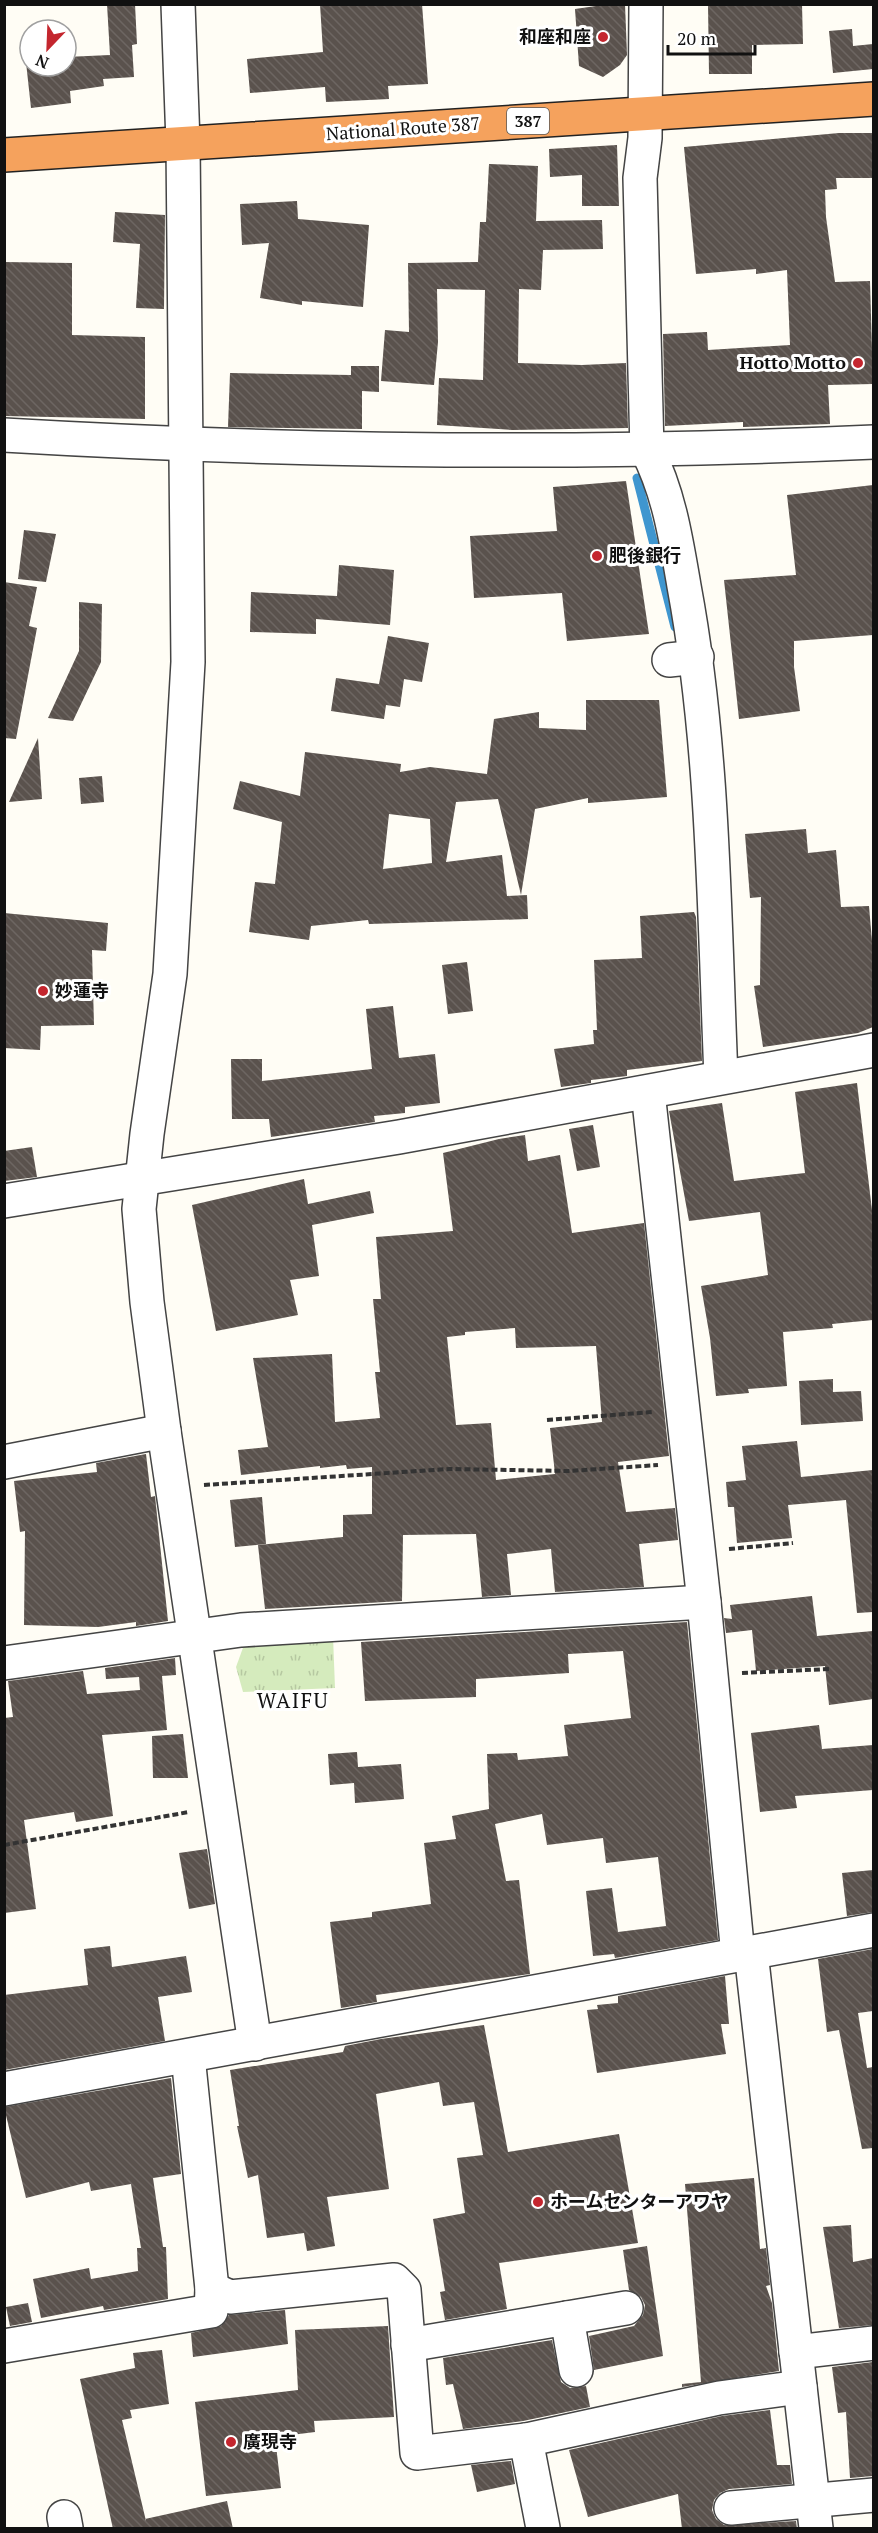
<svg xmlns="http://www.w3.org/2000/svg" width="878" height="2533" font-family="'PT Serif','Noto Sans JP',serif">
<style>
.grass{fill:url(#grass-tufts)}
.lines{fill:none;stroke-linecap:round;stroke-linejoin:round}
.stream{stroke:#3f96cf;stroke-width:9}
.building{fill:url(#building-back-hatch);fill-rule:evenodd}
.minor-casing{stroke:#444;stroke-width:36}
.highway-casing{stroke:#222;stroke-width:36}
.path{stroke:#333;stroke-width:4;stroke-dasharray:6 3;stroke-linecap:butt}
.minor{stroke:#fff;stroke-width:33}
.highway{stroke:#f5a25d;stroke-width:33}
.poi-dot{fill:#c4262e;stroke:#fff;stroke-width:2}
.labels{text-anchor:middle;stroke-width:6;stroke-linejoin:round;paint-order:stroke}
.shield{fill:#fff;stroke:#585858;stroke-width:1.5}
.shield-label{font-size:16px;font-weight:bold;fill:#111}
.poi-label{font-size:18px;font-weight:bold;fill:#111;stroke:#fff;text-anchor:start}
.street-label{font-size:18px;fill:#111;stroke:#fff}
.quarter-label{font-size:21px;letter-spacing:1.5px;fill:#111;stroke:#fff}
</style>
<defs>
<pattern id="grass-tufts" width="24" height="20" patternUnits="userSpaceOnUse" patternTransform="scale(1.5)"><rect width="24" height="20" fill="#d5ebbd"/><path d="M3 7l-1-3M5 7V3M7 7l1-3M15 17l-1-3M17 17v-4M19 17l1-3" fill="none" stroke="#b6c8a1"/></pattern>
<pattern id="building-back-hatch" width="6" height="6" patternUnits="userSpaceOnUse" patternTransform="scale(1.5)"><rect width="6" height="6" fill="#5a524d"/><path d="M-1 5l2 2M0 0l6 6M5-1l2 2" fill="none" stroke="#6d6662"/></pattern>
</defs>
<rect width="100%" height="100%" fill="#fffdf5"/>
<!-- grass -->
<path class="grass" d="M333,1636L335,1688L243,1692L236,1667L244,1645Z"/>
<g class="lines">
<!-- stream -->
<path class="stream" d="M637,478L675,627"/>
</g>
<!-- building -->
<g class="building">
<path d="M107,4H135L137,44L132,45L134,77L103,79L104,86L70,91L71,103L31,108L25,53H30V66H66V57L110,55Z"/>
<path d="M320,4H422L428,84L388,86L389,99L326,102L325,87L250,93L247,59L323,52Z"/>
<path d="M610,4H625L627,55L620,65L603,77L579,66L575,9Z"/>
<path d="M708,4H802L803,44L752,45V74H709Z"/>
<path d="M852,29L853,46L873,44V69L833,73L829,31Z"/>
<path d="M839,133H873V178H836L837,189L825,190L826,217L835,282L870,281L873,384L828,385L830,424L743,427V422L665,426L663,334L707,332L708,350L790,345L787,270L756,274V269L696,274L684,147Z"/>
<path d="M617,145L619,206H582V175L550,177L549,149Z"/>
<path d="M489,164L538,166L536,221L602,220L603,249L543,250L541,290L519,289L518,363L582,365L626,363L628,428L512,430L437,425L439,378L483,380L485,290L437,289L438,342L434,385L381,381L385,330L409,332L408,263L478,262L480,222H486Z"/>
<path d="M297,201L298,219L369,225L363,307L302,301V305L260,298L269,243L242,245L240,204Z"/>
<path d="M115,212L165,215L164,309L136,308L140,244L113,242Z"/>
<path d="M4,262L72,263V335L145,337V419L4,416Z"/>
<path d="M351,366H379V392L362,391V429L228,427L230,373L351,375Z"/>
<path d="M626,481L649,634L567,641L562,593L474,598L470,536L557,531L553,487Z"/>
<path d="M873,485V635L794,641V667L800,711L739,719L724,580L796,575L787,495Z"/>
<path d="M24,530L56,534L46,582L18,579Z"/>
<path d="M339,565L394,570L390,625L316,619V634L250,632L251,592L337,596Z"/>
<path d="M4,582L37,587L29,626L37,628L16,739L4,738Z"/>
<path d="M79,602L102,604L101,662L73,721L48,718L79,651Z"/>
<path d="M388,636L429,643L422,682L404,679L400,707L386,705L384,719L331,711L336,678L379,684Z"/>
<path d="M586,700H659L667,797L588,803V798L535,809L521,895L498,799L456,802L446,862L502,855L507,896L527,895L528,919L369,924L368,920L311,926L309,940L249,932L255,882L275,884L282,822L233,809L240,781L300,796L305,752L401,764L400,772L430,767L487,774L494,719L539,712V728L586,730ZM389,814L430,819L432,863L383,869Z"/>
<path d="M38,738L42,799L9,802Z"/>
<path d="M102,776L104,802L81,804L79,778Z"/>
<path d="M806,829L808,853L836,850L841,907L869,906L873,953V1027L858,1033L763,1047L754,986L760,985L761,897L750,898L745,834Z"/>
<path d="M694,912L696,917L702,1061L627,1070V1076L591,1080V1083L561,1087L554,1049L594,1044L593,1030H597L594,960L642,958L640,916Z"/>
<path d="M4,913L108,923L106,951L92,950L94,1025L41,1026L40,1050L4,1048Z"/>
<path d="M467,962L473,1011L448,1014L442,965Z"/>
<path d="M393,1006L399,1058L435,1054L440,1103L405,1107V1113L374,1116L375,1122L271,1137L269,1119H232L231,1059H262V1081L372,1069L366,1009Z"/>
<path d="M857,1083L873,1219V1320L832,1324L833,1328L783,1332L787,1386L748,1389L749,1393L716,1396L710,1338L701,1286L768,1275L760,1212L689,1221L669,1111L722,1103L734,1181L805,1173L795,1092Z"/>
<path d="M593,1125L600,1167L577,1171L569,1129Z"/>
<path d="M525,1135L528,1161L560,1155L572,1233L644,1223L669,1456L618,1462L626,1512L675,1508L678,1540L639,1544L644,1587L555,1592L551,1549L507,1554L511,1595L482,1597L476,1534L403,1535L402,1601L265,1609L258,1545L343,1537V1515L372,1514V1467L347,1469L346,1465L320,1468V1466L241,1475L238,1450L268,1447L253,1358L332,1354L335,1422L380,1418L375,1372H380L373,1299H381L376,1237L453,1231L443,1153L499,1139ZM515,1328L516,1348L596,1346L602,1422L550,1428L555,1474L496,1480L491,1423L456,1425L447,1337L465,1335V1332Z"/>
<path d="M32,1147L37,1177L4,1181V1151Z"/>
<path d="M304,1179L308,1204L370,1191L374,1213L312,1225L319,1276L290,1280L298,1315L216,1331L192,1205Z"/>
<path d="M833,1379V1392L861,1391L863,1421L801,1425L799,1381Z"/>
<path d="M797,1441L801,1477L873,1470V1612L857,1613L846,1500L788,1505L792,1538L737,1543L734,1507H728L726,1482L746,1480L742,1446Z"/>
<path d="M146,1454L151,1497L155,1496L168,1621L136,1626V1622L98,1627L24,1625L25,1531L20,1532L14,1481L97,1472L96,1463Z"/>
<path d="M262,1497L266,1544L235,1547L230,1500Z"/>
<path d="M812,1596L817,1636L873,1631V1699L829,1705L825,1666L756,1671L752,1630L726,1633L724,1618L732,1619L730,1605Z"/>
<path d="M687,1622L718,1940L615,1958L614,1954L593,1956L586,1891L612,1888L618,1932L666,1926L658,1857L606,1863L603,1838L547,1845L542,1814L495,1824L506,1881L519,1880L530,1974L376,1995L377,2002L341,2008L330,1922L372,1917V1912L431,1904L424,1843L456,1839L452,1816L489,1809L487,1754L517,1753L518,1760L568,1756L564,1725L631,1718L623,1651L568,1654L569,1673L476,1679V1697L365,1701L361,1642Z"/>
<path d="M175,1658L176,1675L162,1676L167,1730L102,1735L113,1816L76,1822L74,1812L24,1820L36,1909L4,1913V1718L13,1717L8,1681L83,1671L87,1694L140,1690L139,1677L106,1679L105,1668Z"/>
<path d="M819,1725L822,1749L873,1745V1790L795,1796L797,1808L760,1812L751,1733Z"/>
<path d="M183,1734L188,1778H153L152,1736Z"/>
<path d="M357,1752L358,1767L401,1764L404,1799L355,1803L354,1783L330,1785L328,1754Z"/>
<path d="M207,1849L215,1904L189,1909L179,1853Z"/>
<path d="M873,1870V1912L847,1916L842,1873Z"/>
<path d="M110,1946L112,1967L186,1956L192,1992L158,1997L165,2041L4,2070V1995L88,1985L84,1949Z"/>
<path d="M873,1949V2011L858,2013L867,2068L873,2067V2148L862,2149L839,2030L827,2032L818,1959Z"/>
<path d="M725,1976L729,2024H721L726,2054L597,2073L587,2010L598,2009L597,2005L618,2003V1996Z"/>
<path d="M484,2025L508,2152L619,2134L638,2243L499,2263L507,2309L445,2320L440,2292L445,2291L433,2219L465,2213L457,2158L483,2155L474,2102L443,2106L439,2082L376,2094L389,2189L327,2197L335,2246L307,2251L304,2233L267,2238L258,2175L248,2178L237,2126H239L230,2070L343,2052L345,2046L381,2039Z"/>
<path d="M171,2078L181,2174L153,2178L163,2247H166L168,2299L104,2310L103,2306L41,2318L33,2279L89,2268L91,2279L138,2271L137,2248H141L131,2184L91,2191L89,2182L26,2198L4,2107Z"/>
<path d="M754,2178L760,2249L766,2248L770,2285L766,2286L772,2303L779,2371L682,2387V2384L701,2382L685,2184Z"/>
<path d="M851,2225L853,2262L873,2258V2325L839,2328L823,2227Z"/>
<path d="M647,2246L663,2356L594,2370L589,2336L634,2326L643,2315L645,2305L641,2297L629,2290L623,2250Z"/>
<path d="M28,2303L32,2322L10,2326L6,2307Z"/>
<path d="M285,2310L288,2344L193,2357L191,2333L221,2326L229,2315Z"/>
<path d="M388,2326L394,2417L314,2421L315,2432L275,2437L281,2488L206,2496L195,2402L298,2390L295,2330Z"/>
<path d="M552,2340L561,2382L570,2388L586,2386L590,2407L523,2421L463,2429L453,2384L446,2385L443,2358Z"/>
<path d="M162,2350L169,2404L130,2410L132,2418L122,2420L146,2521L145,2519L227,2501L233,2529H113L80,2379L135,2368L133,2353Z"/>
<path d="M873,2362V2476L850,2478L846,2412L838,2413L832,2367Z"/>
<path d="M770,2410L777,2465H790L792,2484L729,2489L720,2493L714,2500L712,2510L716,2519L724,2525L796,2521L797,2529H682L678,2494L588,2517L569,2450L722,2416Z"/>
<path d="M511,2461L515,2484L477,2492L471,2465Z"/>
</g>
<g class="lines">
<defs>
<g id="minor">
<path d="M178,4L183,143L188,662L170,974L147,1134L139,1209L147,1302L164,1431L255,2044"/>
<path d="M646,4L645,138L640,178L647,450C669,493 676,539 684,586C714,747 714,913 721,1077"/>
<path d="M4,435C294,452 584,455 874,442"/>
<path d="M669,660L697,657"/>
<path d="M648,1092L704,1602L737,1945L752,1961L816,2528"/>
<path d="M4,1201L399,1137L874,1050"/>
<path d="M4,1462L164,1431"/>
<path d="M4,1663L241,1630L704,1602"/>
<path d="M4,2089L874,1930"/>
<path d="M212,2289L230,2297L394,2280L404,2290L417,2453L526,2440L719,2398L800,2387"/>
<path d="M567,2318L576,2370"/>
<path d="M408,2345L626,2308"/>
<path d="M4,2346L211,2311L212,2289L188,2056"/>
<path d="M796,2352L874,2343"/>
<path d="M526,2440L543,2528"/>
<path d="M731,2508L874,2495"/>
<path d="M64,2517L66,2528"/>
</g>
<path id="highway" d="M4,155L874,99"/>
</defs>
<!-- minor casing -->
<use href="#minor" class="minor-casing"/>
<!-- highway casing -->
<use href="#highway" class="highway-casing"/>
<!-- path -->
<g class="path">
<path d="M547,1420L652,1412"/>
<path d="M204,1485L449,1469L569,1471L658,1465"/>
<path d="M729,1549L793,1543"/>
<path d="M742,1673L829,1669"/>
<path d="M4,1845L189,1812"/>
</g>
<!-- minor -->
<use href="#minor" class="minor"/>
<!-- highway -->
<use href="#highway" class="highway"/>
</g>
<!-- markers -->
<g class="poi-dot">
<circle cx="603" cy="37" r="6"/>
<circle cx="858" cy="363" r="6"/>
<circle cx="597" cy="556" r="6"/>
<circle cx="43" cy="991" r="6"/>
<circle cx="538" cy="2202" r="6"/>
<circle cx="231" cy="2442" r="6"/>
</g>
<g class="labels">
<!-- shield labels -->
<rect class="shield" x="507" y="108" width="42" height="26" rx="4.5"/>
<g class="shield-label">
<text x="528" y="127">387</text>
</g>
<!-- poi labels -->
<g class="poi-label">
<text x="591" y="43" text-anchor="end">和座和座</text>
<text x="846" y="369" text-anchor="end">Hotto Motto</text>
<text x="609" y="562">肥後銀行</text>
<text x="55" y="997">妙蓮寺</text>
<text x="550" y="2208">ホームセンターアワヤ</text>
<text x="243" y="2448">廣現寺</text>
</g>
<!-- street labels -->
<g class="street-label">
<text transform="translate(403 129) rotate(-4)" y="6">National Route 387</text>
</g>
<!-- quarter labels -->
<g class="quarter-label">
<text x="293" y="1708">WAIFU</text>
</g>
</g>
<!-- border -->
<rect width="878" height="2533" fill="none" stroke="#111111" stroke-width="12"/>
<!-- north arrow -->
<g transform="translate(48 48) rotate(203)"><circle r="28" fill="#ffffff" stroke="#a0a0a0" stroke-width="1.5"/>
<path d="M0-4.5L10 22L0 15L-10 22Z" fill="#c4262e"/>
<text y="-9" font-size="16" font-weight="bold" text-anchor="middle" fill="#111111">N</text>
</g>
<!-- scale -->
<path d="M668 45v9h87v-9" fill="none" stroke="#111111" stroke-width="3"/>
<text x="677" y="45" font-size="18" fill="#111111" stroke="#ffffff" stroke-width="4.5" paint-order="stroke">20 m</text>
</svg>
